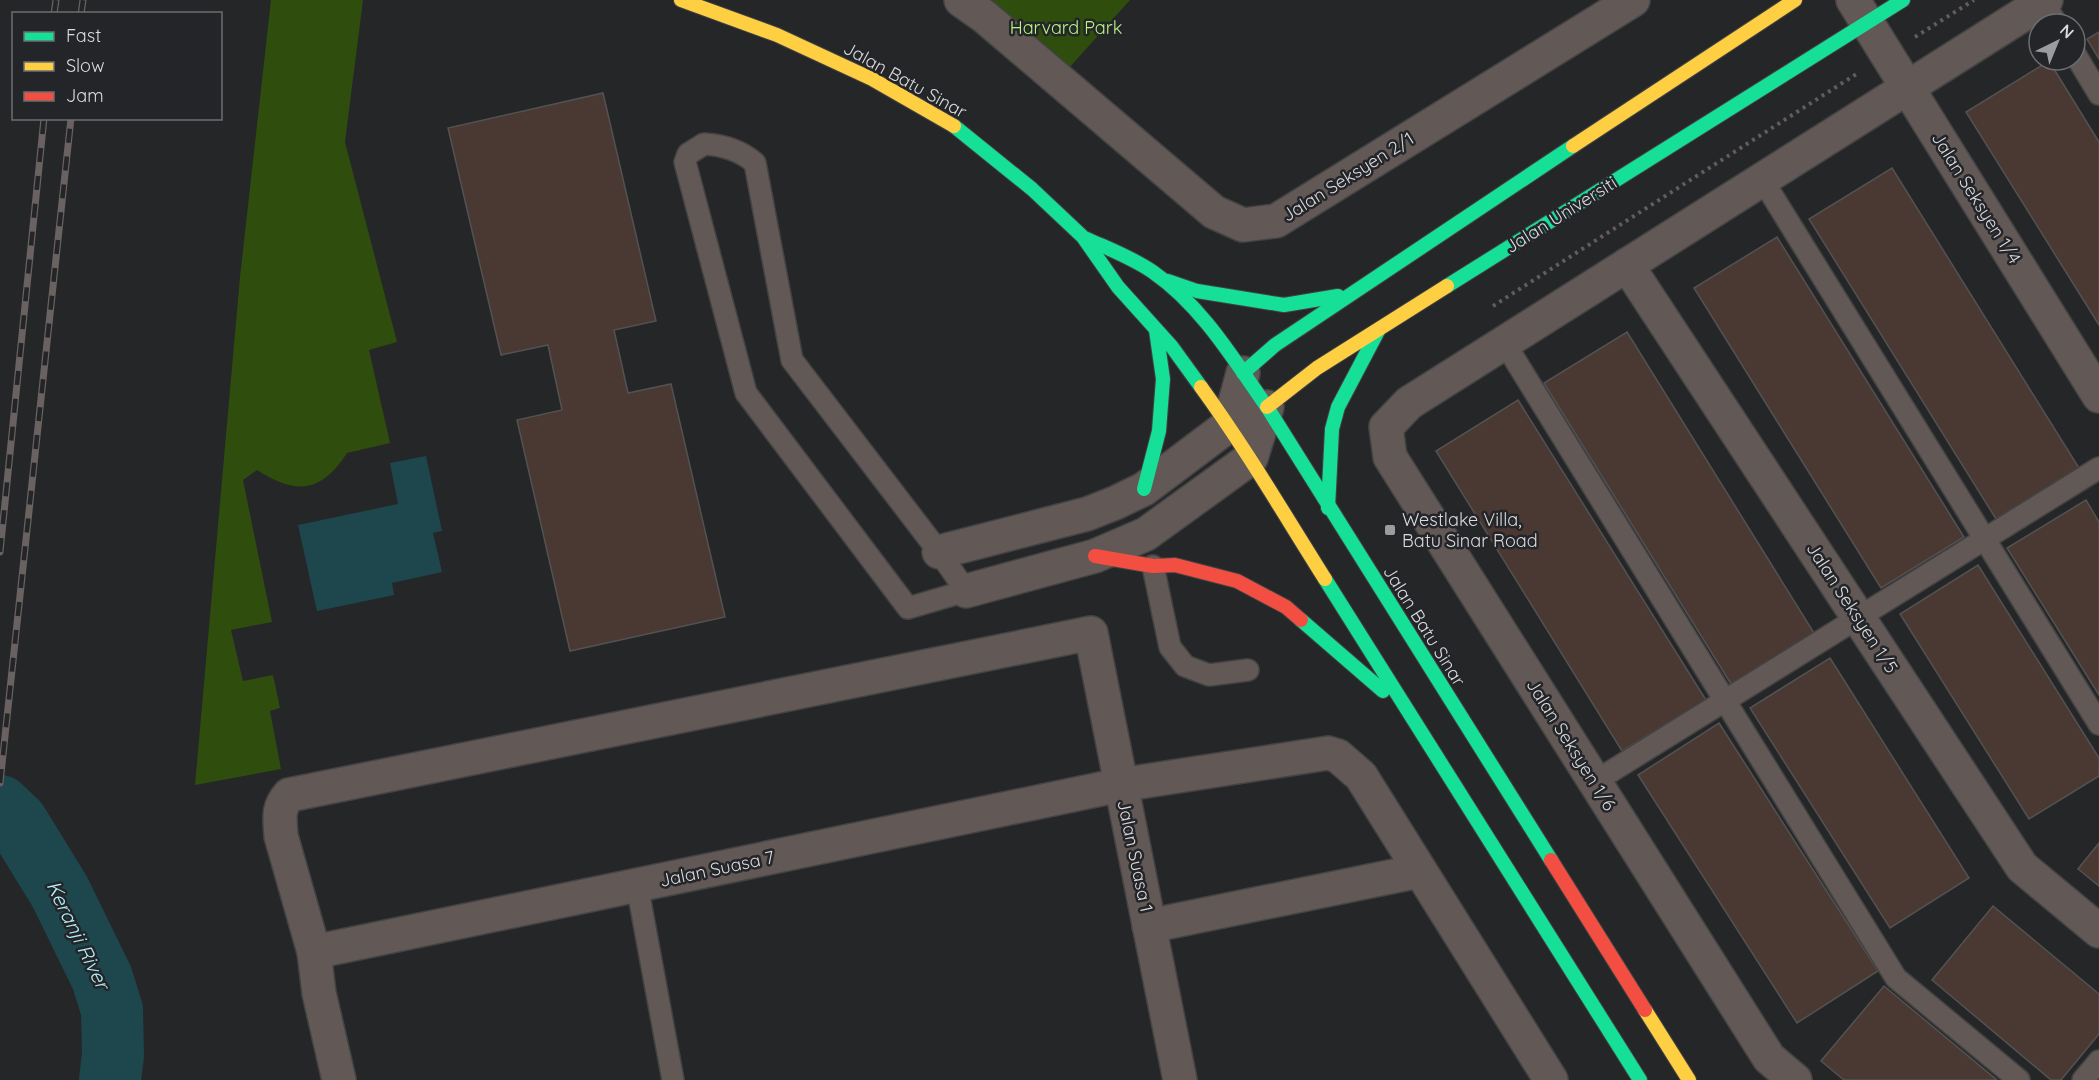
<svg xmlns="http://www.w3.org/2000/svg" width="2099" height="1080" font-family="Quicksand,sans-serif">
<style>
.green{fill:#2f4d0d}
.water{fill:#1d474d}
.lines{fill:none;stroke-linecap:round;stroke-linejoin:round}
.river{stroke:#1d474d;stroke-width:62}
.building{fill:#4a3933;stroke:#535252;stroke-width:1.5}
.lane-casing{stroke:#434344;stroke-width:24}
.street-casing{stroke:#434344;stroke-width:36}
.fast-casing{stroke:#434344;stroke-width:16}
.slow-casing{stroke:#434344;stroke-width:16}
.jam-casing{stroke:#434344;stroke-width:16}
.path{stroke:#635c5a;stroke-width:4;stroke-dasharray:3 4.5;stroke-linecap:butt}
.lane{stroke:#625956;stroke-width:21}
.street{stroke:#625956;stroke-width:33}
.fast{stroke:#16e098;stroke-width:14}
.slow{stroke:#ffcf43;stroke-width:14}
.jam{stroke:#f24e42;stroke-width:14}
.rail-casing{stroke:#696260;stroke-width:7}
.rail{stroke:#242529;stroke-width:4.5;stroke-dasharray:14;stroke-linecap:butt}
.poi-dot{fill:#9a9c9e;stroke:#242529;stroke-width:2}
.labels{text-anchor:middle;stroke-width:5;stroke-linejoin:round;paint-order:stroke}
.park-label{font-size:18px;fill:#b5f484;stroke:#242529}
.street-label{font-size:18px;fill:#d9dbdd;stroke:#242529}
.poi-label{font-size:18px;fill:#d9dbdd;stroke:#242529;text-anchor:start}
.water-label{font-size:20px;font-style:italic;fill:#b1eef8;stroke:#242529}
</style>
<rect width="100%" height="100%" fill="#252628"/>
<!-- green -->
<g class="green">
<path d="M271,0H363L345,142L397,342L369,350L390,443L347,453C321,493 296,495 257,470L243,480L272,622L231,630L243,681L273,675L280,708L270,711L281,769L195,785L240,277Z"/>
<path d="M991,0H1130L1069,68Z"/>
</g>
<!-- water -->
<path class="water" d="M426,456L442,531L433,533L442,572L392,583L394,595L317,611L298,525L398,504L390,463Z"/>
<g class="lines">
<!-- river -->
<path class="river" d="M0,806L17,822L60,892L102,978L112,1010L113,1055L110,1080"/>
</g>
<!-- building -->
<g class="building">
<path d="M2099,32V59L2087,39Z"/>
<path d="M2049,61L2099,142V325L1966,112Z"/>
<path d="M603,93L656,321L614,330L628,393L671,384L725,617L570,651L517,420L562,410L548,345L501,355L448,128Z"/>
<path d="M1892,168L2079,468L1996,519L1809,219Z"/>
<path d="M1777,237L1964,537L1881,588L1694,288Z"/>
<path d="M1627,332L1814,633L1731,684L1544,383Z"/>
<path d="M1518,400L1706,700L1622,751L1436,451Z"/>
<path d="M2086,500L2099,522V695L2007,548Z"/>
<path d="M1978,565L2099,758V776L2029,819L1900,614Z"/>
<path d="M1830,658L1969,878L1890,928L1750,708Z"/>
<path d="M1719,723L1878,971L1797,1023L1638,775Z"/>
<path d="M2099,843V886L2078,869Z"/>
<path d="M1993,906L2099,994V1034L2061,1080H2051L1932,980Z"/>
<path d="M1884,986L1997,1080H1844L1821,1061Z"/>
</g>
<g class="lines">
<defs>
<g id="lane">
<path d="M2043,2L2057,24"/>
<path d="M2075,54L2099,94"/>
<path d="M704,144C724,145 740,150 755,163L792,360L939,552L966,591L908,608L746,393L685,162L688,154Z"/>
<path d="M1762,179L2099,724"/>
<path d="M1504,342L1896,978L2019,1080"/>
<path d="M1153,566L1170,647L1185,666L1209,675L1248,670"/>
<path d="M1594,782L2099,468"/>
<path d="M637,885L673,1080"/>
<path d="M2083,1080L2099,1061"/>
</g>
<g id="street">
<path d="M961,0L985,17L1214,212L1243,225L1276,221L1633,0"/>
<path d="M1853,0L2099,396"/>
<path d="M1627,265L2022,867L2099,931"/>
<path d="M939,552L1087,514L1115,503L1144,489L1229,425L1243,373"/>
<path d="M966,591L1095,556L1146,534L1251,458L1267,407"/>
<path d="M1149,926L1419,871"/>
<path d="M314,952L1120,785L1328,753L1338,756L1361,776L1551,1080"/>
<path d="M339,1080L319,993L314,952L281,836C280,818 277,809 289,795L1091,633L1180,1080"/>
<path d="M1795,1080L1769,1058L1390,457L1386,427L1409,403L2046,0"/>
</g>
<g id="fast">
<path d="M954,126L1032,189L1083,237L1118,287L1172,347L1201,387"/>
<path d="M1087,239C1109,249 1133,258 1153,272C1202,306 1234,360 1267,407L1551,860"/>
<path d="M1168,281L1197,291L1284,305L1338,296"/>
<path d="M1447,286L1903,0"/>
<path d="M1243,373L1275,345L1573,146"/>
<path d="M1144,489L1159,431L1163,379L1156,330"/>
<path d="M1328,508L1332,429L1338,407L1378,331"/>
<path d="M1325,579L1640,1080"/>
<path d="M1301,620L1383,691"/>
</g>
<g id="slow">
<path d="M681,0L777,35L872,79L954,126"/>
<path d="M1573,146L1795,0"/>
<path d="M1201,387C1246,449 1284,514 1325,579"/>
<path d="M1267,407L1317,368L1447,286"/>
<path d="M1645,1010L1689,1080"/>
</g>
<g id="jam">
<path d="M1095,556L1153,566L1175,565L1237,581L1286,607L1301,620"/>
<path d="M1551,860L1645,1010"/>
</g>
</defs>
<!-- lane casing -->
<use href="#lane" class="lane-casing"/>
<!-- street casing -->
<use href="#street" class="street-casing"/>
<!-- fast casing -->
<use href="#fast" class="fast-casing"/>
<!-- slow casing -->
<use href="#slow" class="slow-casing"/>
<!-- jam casing -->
<use href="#jam" class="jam-casing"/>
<!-- path -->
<g class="path">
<path d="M1915,37L1974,0"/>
<path d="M1493,306L1858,73"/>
</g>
<!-- lane -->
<use href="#lane" class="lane"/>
<!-- street -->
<use href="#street" class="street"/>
<!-- fast -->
<use href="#fast" class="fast"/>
<!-- slow -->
<use href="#slow" class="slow"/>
<!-- jam -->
<use href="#jam" class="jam"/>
<defs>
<g id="rail">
<path d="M54,14L56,0"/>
<path d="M81,14L83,0"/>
<path d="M0,552L44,118"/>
<path d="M0,783L71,118"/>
</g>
</defs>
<!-- rail casing -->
<use href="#rail" class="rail-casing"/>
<!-- rail -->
<use href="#rail" class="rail"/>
</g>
<!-- markers -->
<rect class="poi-dot" x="1384" y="524" width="12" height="12" rx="3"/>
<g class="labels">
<!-- park labels -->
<g class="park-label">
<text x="1066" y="34">Harvard Park</text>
</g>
<!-- street labels -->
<g class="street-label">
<text transform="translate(905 80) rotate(29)" y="6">Jalan Batu Sinar</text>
<text transform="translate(1348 177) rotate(-32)" y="6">Jalan Seksyen 2/1</text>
<text transform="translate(1976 198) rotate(58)" y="6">Jalan Seksyen 1/4</text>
<text transform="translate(1561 215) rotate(-32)" y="6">Jalan Universiti</text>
<text transform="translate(1852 608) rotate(57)" y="6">Jalan Seksyen 1/5</text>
<text transform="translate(1424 626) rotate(58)" y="6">Jalan Batu Sinar</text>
<text transform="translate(1571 745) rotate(58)" y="6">Jalan Seksyen 1/6</text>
<text transform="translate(1135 856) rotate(78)" y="6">Jalan Suasa 1</text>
<text transform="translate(717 869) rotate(-12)" y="6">Jalan Suasa 7</text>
</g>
<!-- poi labels -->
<g class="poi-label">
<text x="1402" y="526">Westlake Villa,<tspan x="1402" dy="21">Batu Sinar Road</tspan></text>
</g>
<!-- water labels -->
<g class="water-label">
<text transform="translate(78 935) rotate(64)" y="7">Keranji River</text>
</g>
</g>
<!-- legend -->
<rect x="12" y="12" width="210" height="108" fill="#242529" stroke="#6c6e71" stroke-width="1.5"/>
<rect x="24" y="32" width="30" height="9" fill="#16e098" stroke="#6c6e71" stroke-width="1.5"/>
<text x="66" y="42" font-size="18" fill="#d9dbdd">Fast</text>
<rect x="24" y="62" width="30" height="9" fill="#ffcf43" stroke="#6c6e71" stroke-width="1.5"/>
<text x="66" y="72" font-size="18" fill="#d9dbdd">Slow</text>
<rect x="24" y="92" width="30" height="9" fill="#f24e42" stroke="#6c6e71" stroke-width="1.5"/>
<text x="66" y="102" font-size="18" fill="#d9dbdd">Jam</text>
<!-- north arrow -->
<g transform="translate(2057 42) rotate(43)"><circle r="28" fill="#242529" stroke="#6c6e71" stroke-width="1.5"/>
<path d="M0-4.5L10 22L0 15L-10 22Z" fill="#9a9c9e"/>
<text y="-9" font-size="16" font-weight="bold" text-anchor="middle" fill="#d9dbdd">N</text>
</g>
</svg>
